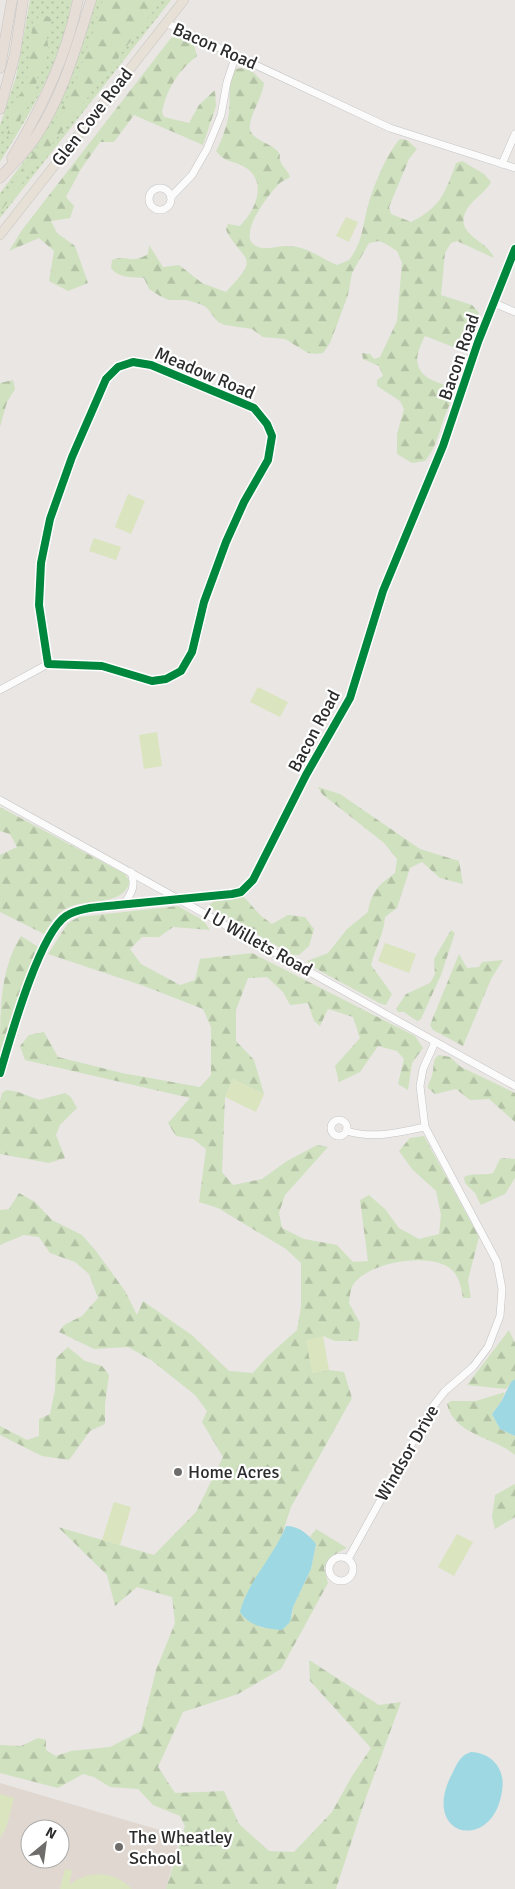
<svg xmlns="http://www.w3.org/2000/svg" width="515" height="1889" font-family="Signika,sans-serif">
<style>
.education{fill:#e0d8d0;fill-rule:evenodd}
.grass{fill:url(#grass-dots)}
.forest{fill:url(#forest-firs)}
.pitch{fill:#dae4be}
.water{fill:#9ed8e3}
.lines{fill:none;stroke-linecap:round;stroke-linejoin:round}
.minor-casing{stroke:#c4c3c3;stroke-width:8}
.major-casing{stroke:#c5c4c2;stroke-width:10}
.highway-casing{stroke:#c5c4c2;stroke-width:11}
.minor{stroke:#fcfbfb;stroke-width:7}
.major{stroke:#e6e0d6;stroke-width:9}
.highway{stroke:#e7ddd7;stroke-width:10}
.cycleway-casing{stroke:#fff;stroke-width:11}
.cycleway{stroke:#00873e;stroke-width:8}
.poi-dot{fill:#6e6d6c;stroke:#fff;stroke-width:2}
.labels{text-anchor:middle;stroke-width:4.5;stroke-linejoin:round;paint-order:stroke}
.street-label{font-size:18px;fill:#2c2c2c;stroke:#fff}
.poi-label{font-size:18px;fill:#2c2c2c;stroke:#fff;text-anchor:start}
</style>
<defs>
<pattern id="grass-dots" width="8" height="8" patternUnits="userSpaceOnUse" patternTransform="scale(1.25)"><rect width="8" height="8" fill="#d0e1c0"/><path d="M2 2h.1M6 6h.1" fill="none" stroke="#b3c1a5" stroke-width="1.8" stroke-linecap="round"/></pattern>
<pattern id="forest-firs" width="22" height="20" patternUnits="userSpaceOnUse" patternTransform="scale(1.25)"><rect width="22" height="20" fill="#d0e1c0"/><path d="M5 1l3.5 6h-7zM16 11l3.5 6h-7z" fill="#b3c1a5"/></pattern>
</defs>
<rect width="100%" height="100%" fill="#e9e6e3"/>
<!-- education -->
<path class="education" d="M0,1783L180,1836L166,1889H0ZM30,1829H60V1859H30Z"/>
<!-- grass -->
<g class="grass">
<path d="M30,0H72C63,60 31,112 0,162V125L16,77Z"/>
<path d="M96,0H171L0,218V193L28,156L47,124Z"/>
</g>
<!-- forest -->
<g class="forest">
<path d="M103,0H162L0,212V201L51,128L75,84Z"/>
<path d="M42,15L52,18L47,38L49,53L38,76L32,100L21,117L19,129L6,137L10,126L12,104L26,87L33,21Z"/>
<path d="M184,36L193,42L197,56C178,71 167,88 162,112L164,117L189,123L199,105L215,90L216,106L203,145L134,115L114,142H100L81,169L66,197L74,206L70,218L51,221L57,233L75,246L88,283L68,291L49,281L54,251L39,238L9,251L22,230L171,38Z"/>
<path d="M241,68L252,71L264,83C262,98 253,109 250,124C247,141 272,142 279,153C281,157 279,155 280,160C282,167 288,170 290,177C286,180 281,181 278,185C268,195 240,232 253,244C262,252 277,246 287,246C307,246 320,258 337,265L349,260C363,242 362,227 368,206C372,189 388,151 400,139L407,140L417,149L409,159L389,207L391,214L411,222C441,207 445,193 456,163L462,161L484,174L491,182C485,193 473,199 467,209C452,235 488,240 494,258L457,241L451,243L445,253L441,295L472,305L479,313C472,325 473,337 467,349L461,350L425,336C416,353 411,370 432,380C440,384 447,384 453,391C451,403 447,410 443,421C438,436 435,449 425,461L412,463L397,454V434L404,409L400,401L377,386V380L383,376L379,366L363,359L362,353L370,354L374,359L380,357L397,321L402,263L397,251L386,244L379,241L369,243L352,273L348,295L330,343L323,353L317,354L308,353L285,339L263,337L252,329L225,325L218,322L206,307L200,304L186,300H169L160,296L149,289L144,278C132,277 118,278 111,268L112,260C128,254 130,265 148,254L149,245L163,267L179,265L202,283L226,292C262,254 244,264 226,230L228,224L240,226C256,210 269,180 243,166C233,161 224,162 216,151C221,143 228,123 229,113C231,98 227,82 236,69Z"/>
<path d="M13,380L15,389L7,402L0,427V383Z"/>
<path d="M318,787L340,794L420,849L459,861L463,884L440,878L422,862L410,868L397,908L385,917C384,934 375,948 371,965L392,994L386,1005L381,1004L313,967L307,961L328,953L347,929L368,912C372,890 378,886 395,873L397,859L384,843L322,794Z"/>
<path d="M0,807L125,874L130,882C121,910 81,895 61,912C54,917 49,927 44,934L0,912V855L17,847L10,834L0,831Z"/>
<path d="M243,896L261,916L272,924L288,915L305,917L314,929L309,946L299,955H293L209,907L210,904L216,900Z"/>
<path d="M178,906L204,921L210,930L173,927L159,937H142L130,949L141,964L180,985L195,980L200,959L252,953L415,1036L423,1048L412,1063L408,1090L398,1084L404,1059L397,1051L378,1046L360,1072L339,1082L335,1066L360,1038L353,1017L328,1009L320,1026L314,1021L308,1003L290,1005L283,992L267,977L248,978L236,1010V1041L254,1060L264,1094L233,1079L225,1097L222,1172L233,1185L262,1179L287,1161L317,1145L328,1147L285,1195L279,1213L282,1228L304,1239L337,1245L353,1262L368,1261L360,1200L369,1195L385,1209L399,1228L419,1239L439,1234L441,1215L436,1191L412,1169L399,1151L410,1138L424,1136L479,1237L468,1280L471,1298H463C461,1288 460,1278 452,1270C432,1251 367,1262 353,1285C350,1289 350,1298 349,1303L360,1323L358,1341H335L323,1336L312,1373L329,1370L344,1372L352,1398L291,1507L281,1538L255,1582L244,1618L263,1628L292,1616L293,1607L311,1569L316,1545L310,1537L316,1529L347,1548C335,1554 330,1555 324,1568L328,1583L281,1669L238,1694L183,1712L158,1767L175,1793L224,1791L239,1824L269,1851L294,1852L332,1812L352,1776L371,1748L310,1681L309,1660L379,1705L401,1702L365,1800L336,1889H166L185,1826L180,1816L153,1805L138,1789L110,1787L94,1777L83,1774L58,1788L0,1773V1745L21,1746L38,1738L46,1740V1750L56,1756L71,1751L110,1747L141,1731L156,1670L175,1623L172,1597L137,1587L115,1606L107,1575L58,1527L154,1555L196,1512L223,1457L202,1422L207,1411L195,1395L151,1360L128,1347L94,1349L59,1332L64,1325L82,1316L98,1298L89,1274L75,1262L50,1253L39,1237L24,1235L0,1245V1210L9,1209L19,1193L35,1202L52,1220L82,1235L96,1251L125,1291L137,1315L143,1301L193,1336L229,1371L253,1373L267,1357L297,1330L301,1307V1263L286,1249L218,1208L199,1202L206,1149L193,1139L176,1136L168,1123L190,1098L25,1060L20,1046L29,1035L44,1032L58,1057L122,1073L200,1087L211,1075V1027L203,1009L144,986L48,954L68,923L79,917Z"/>
<path d="M451,930L455,933L441,975L421,1019L417,1021L404,1012H398L396,1009L406,994L430,983L435,974L434,959Z"/>
<path d="M21,936L40,948L0,1052C0,1011 0,969 21,936Z"/>
<path d="M459,954L467,968L479,967L482,962L503,960L491,979L463,1046L433,1030L430,1025Z"/>
<path d="M439,1055L450,1057L461,1067L515,1093V1122L489,1099L470,1100L456,1089L435,1094L428,1088C428,1083 431,1080 432,1075C435,1067 431,1060 439,1055Z"/>
<path d="M7,1090L18,1092L39,1100L65,1093L71,1097L77,1108L60,1125L56,1135L65,1158L49,1163L0,1154V1101L2,1093Z"/>
<path d="M505,1158L515,1159V1178L505,1194L481,1205L475,1193L465,1183L464,1177C474,1172 483,1176 493,1173L500,1159Z"/>
<path d="M509,1330L515,1343V1379L506,1389L467,1385Z"/>
<path d="M68,1347L85,1361L102,1366L109,1375L105,1404V1424L90,1431L69,1460L42,1456L0,1435V1426L27,1440L39,1436V1419L50,1414L55,1390L56,1358Z"/>
<path d="M505,1392L501,1402L492,1414L500,1429L515,1436V1455C494,1437 454,1435 447,1404L451,1401H476Z"/>
<path d="M515,1484V1517L495,1529L492,1517L495,1495Z"/>
</g>
<!-- pitch -->
<g class="pitch">
<path d="M346,217L358,222L349,242L336,236Z"/>
<path d="M128,494L145,501L131,534L115,527Z"/>
<path d="M94,538L121,547L116,560L89,551Z"/>
<path d="M258,687L288,702L280,717L250,702Z"/>
<path d="M157,732L162,766L144,769L139,735Z"/>
<path d="M385,943L416,954L409,973L378,961Z"/>
<path d="M233,1079L264,1094L256,1112L225,1097Z"/>
<path d="M323,1336L329,1370L312,1373L306,1340Z"/>
<path d="M114,1502L131,1507L120,1545L102,1540Z"/>
<path d="M457,1534L473,1542L454,1576L438,1567Z"/>
<path d="M0,1794L14,1798L6,1828L0,1838Z"/>
<path d="M65,1869L72,1871L69,1885C89,1869 115,1871 132,1889H60Z"/>
</g>
<!-- water -->
<g class="water">
<path d="M515,1379V1436L500,1429L492,1414L501,1402L511,1382Z"/>
<path d="M286,1526C299,1526 308,1534 316,1544L311,1569L293,1607L290,1622L282,1630C265,1628 250,1627 240,1612C248,1581 274,1556 286,1526Z"/>
<path d="M471,1752C492,1753 506,1769 502,1791C493,1854 419,1837 452,1774C457,1764 460,1755 471,1752Z"/>
</g>
<g class="lines">
<defs>
<g id="minor">
<path d="M166,23L390,128L515,168"/>
<path d="M502,164L515,134"/>
<circle cx="160" cy="199" r="11"/>
<path d="M171,197L192,175L207,149L221,115L227,82L236,55"/>
<path d="M494,303L515,312"/>
<path d="M133,362L151,365L254,408L267,424L272,436L268,460L244,502L226,542L204,602L192,652L181,671L166,679L152,681L102,666L48,664L39,605L41,563L50,519L72,457L106,379L118,367Z"/>
<path d="M0,690L48,664"/>
<path d="M0,800L515,1086"/>
<path d="M123,905C132,893 136,886 131,872"/>
<path d="M0,1073C10,1039 39,934 66,916C80,907 102,907 118,905C156,901 194,898 232,894L241,892L253,880L306,775L350,698L383,591L443,446L478,342L515,249"/>
<circle cx="339" cy="1128" r="8"/>
<path d="M346,1131C374,1139 397,1133 425,1127"/>
<circle cx="341" cy="1569" r="12"/>
<path d="M348,1559L431,1409L445,1391L473,1367L488,1347L500,1316L502,1289L497,1262L425,1127L420,1086L423,1069L435,1042"/>
</g>
<path id="major" d="M0,235L184,0"/>
<g id="highway">
<path d="M0,68L12,0"/>
<path d="M0,109L15,54L23,0"/>
<path d="M12,158C42,107 66,58 78,0"/>
<path d="M0,178C12,165 25,152 35,138C63,96 76,47 91,0"/>
</g>
</defs>
<!-- minor casing -->
<use href="#minor" class="minor-casing"/>
<!-- major casing -->
<use href="#major" class="major-casing"/>
<!-- highway casing -->
<use href="#highway" class="highway-casing"/>
<!-- minor -->
<use href="#minor" class="minor"/>
<!-- major -->
<use href="#major" class="major"/>
<!-- highway -->
<use href="#highway" class="highway"/>
<defs>
<g id="cycleway">
<path d="M133,362L151,365L254,408L267,424L272,436L268,460L244,502L226,542L204,602L192,652L181,671L166,679L152,681L102,666L48,664L39,605L41,563L50,519L72,457L106,379L118,367Z"/>
<path d="M0,1073C10,1039 39,934 66,916C80,907 102,907 118,905C156,901 194,898 232,894L241,892L253,880L306,775L350,698L383,591L443,446L478,342L515,249"/>
</g>
</defs>
<!-- cycleway casing -->
<use href="#cycleway" class="cycleway-casing"/>
<!-- cycleway -->
<use href="#cycleway" class="cycleway"/>
</g>
<!-- markers -->
<g class="poi-dot">
<circle cx="178" cy="1472" r="5"/>
<circle cx="119" cy="1847" r="5"/>
</g>
<g class="labels">
<!-- street labels -->
<g class="street-label">
<text transform="translate(215 46) rotate(24)" y="6">Bacon Road</text>
<text transform="translate(92 117) rotate(-52)" y="6">Glen Cove Road</text>
<text transform="translate(459 357) rotate(-71)" y="6">Bacon Road</text>
<text transform="translate(205 373) rotate(23)" y="6">Meadow Road</text>
<text transform="translate(314 731) rotate(-62)" y="6">Bacon Road</text>
<text transform="translate(258 942) rotate(29)" y="6">I U Willets Road</text>
<text transform="translate(407 1453) rotate(-60)" y="6">Windsor Drive</text>
</g>
<!-- poi labels -->
<g class="poi-label">
<text x="188" y="1478">Home Acres</text>
<text x="129" y="1843">The Wheatley<tspan x="129" dy="21">School</tspan></text>
</g>
</g>
<!-- north arrow -->
<g transform="translate(45 1844) rotate(29)"><circle r="24" fill="#ffffff" stroke="#ababab"/>
<path d="M0-4L9 19L0 12L-9 19Z" fill="#6e6d6c"/>
<text y="-8" font-size="14" font-weight="bold" text-anchor="middle" fill="#2c2c2c">N</text>
</g>
</svg>
